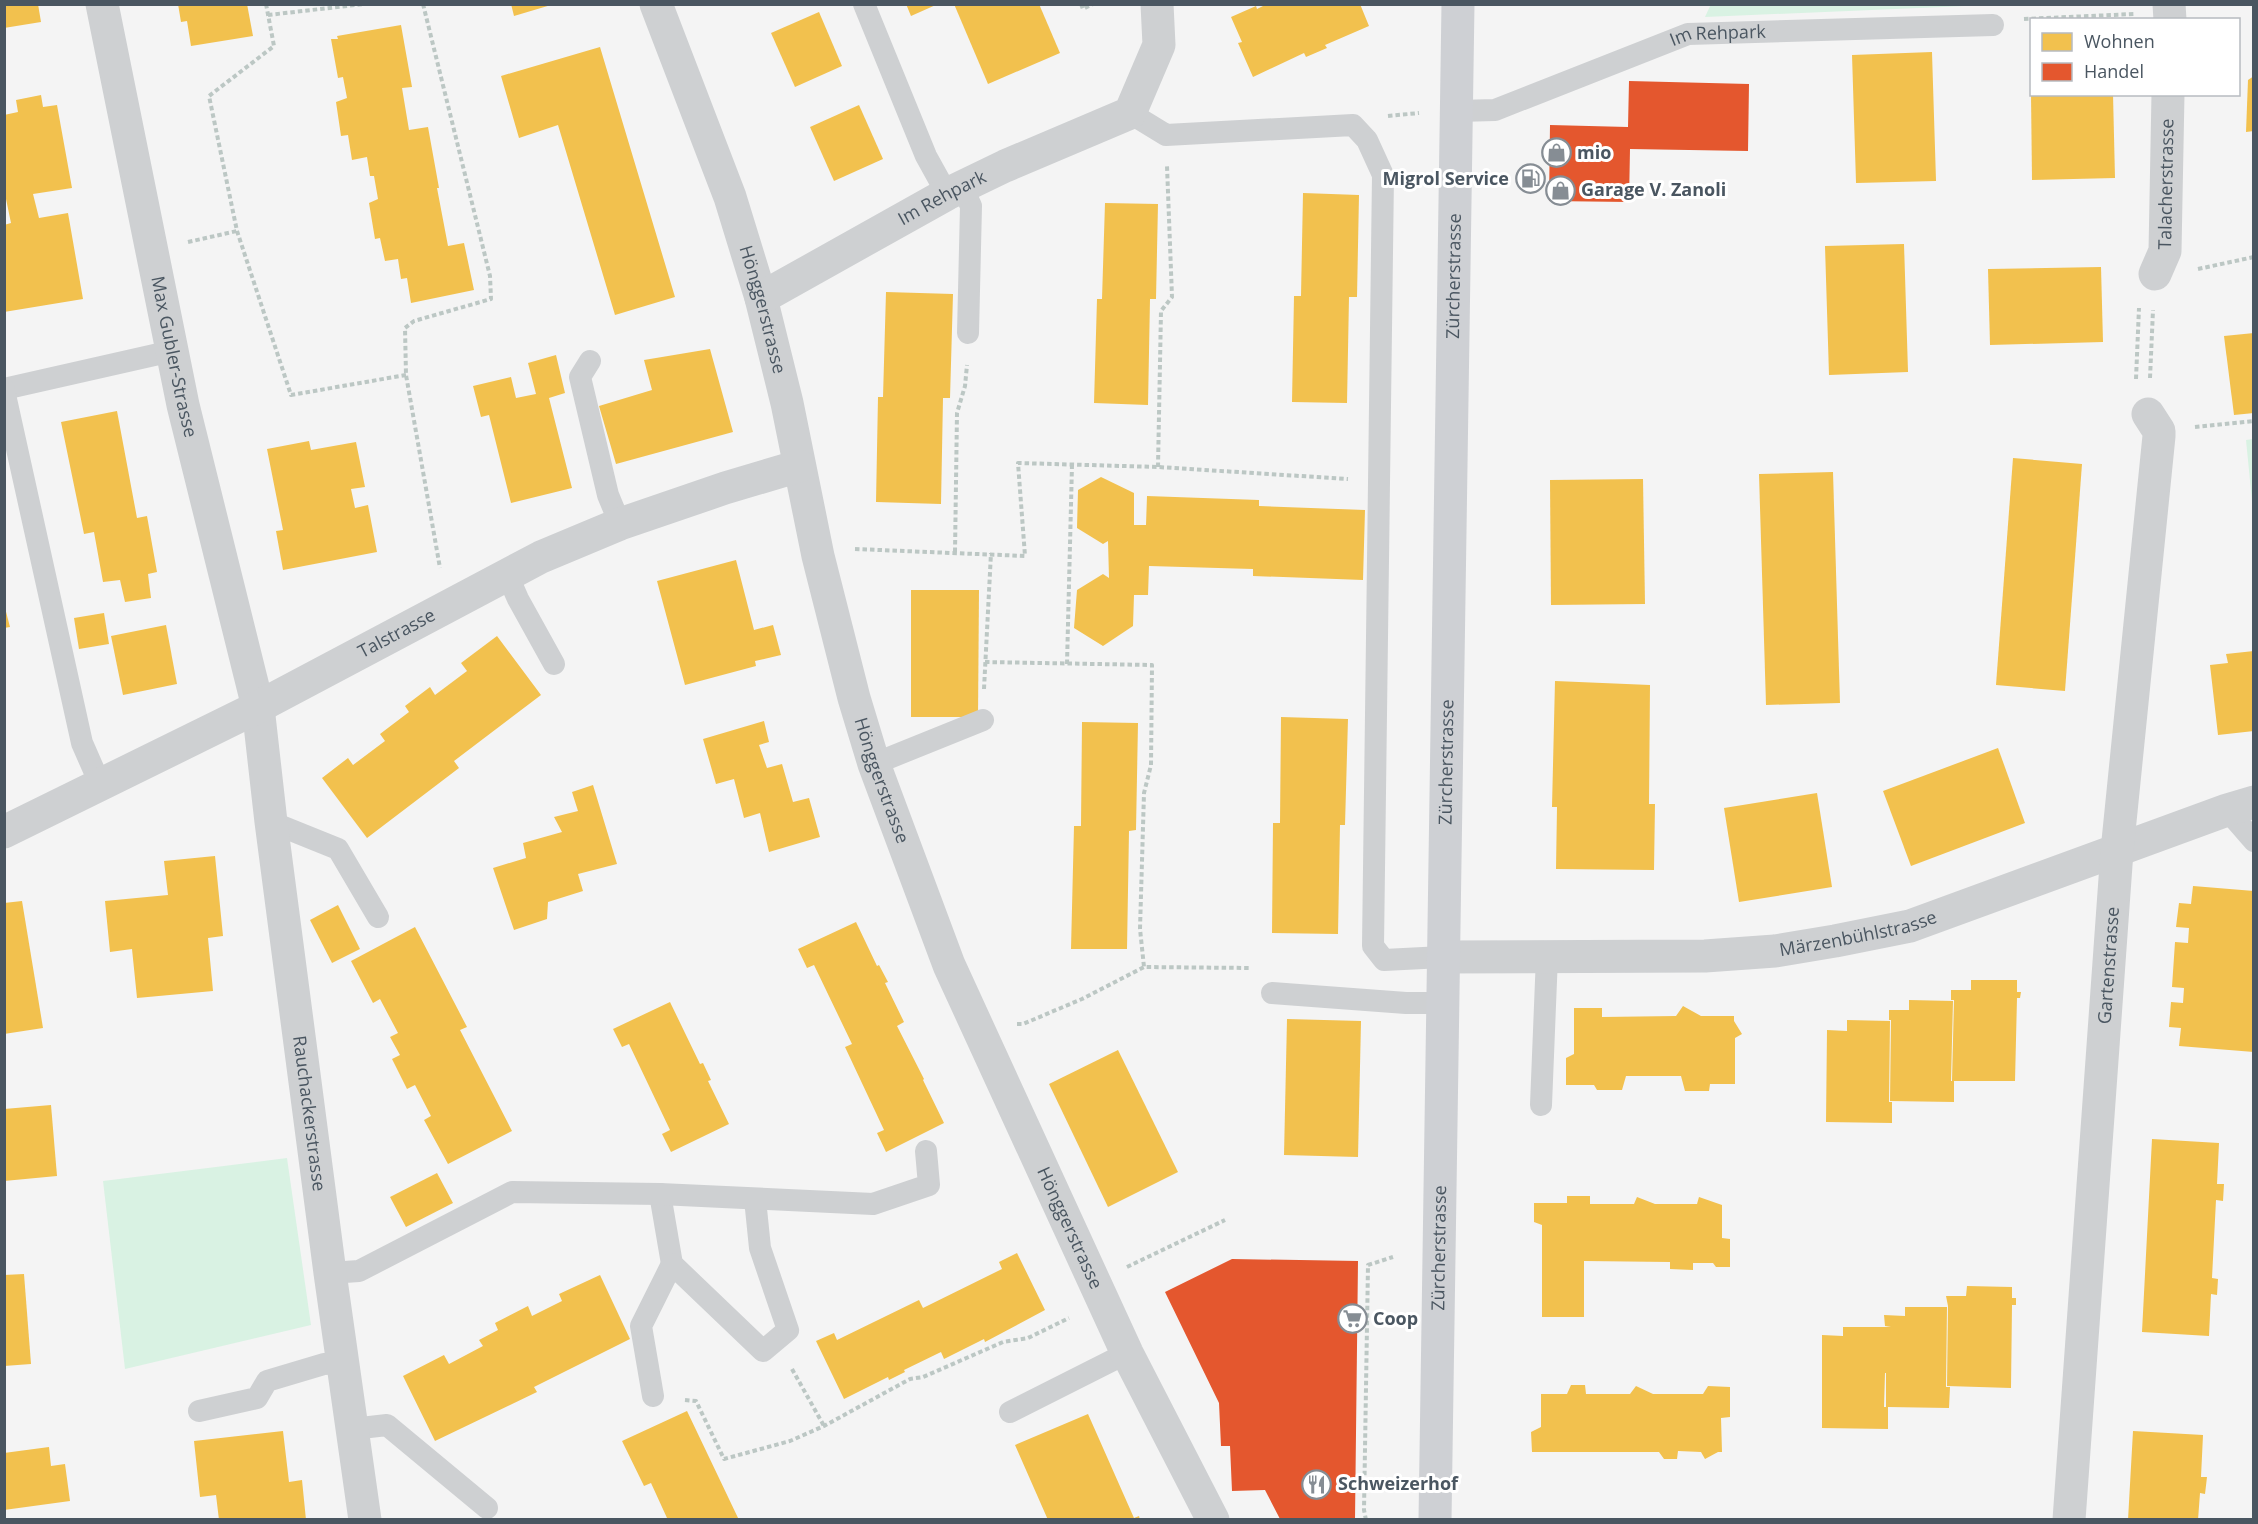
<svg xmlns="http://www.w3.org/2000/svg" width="2258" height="1524" font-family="'Open Sans',sans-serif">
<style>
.green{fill:#d9f2e3}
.homes{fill:#f2c14e;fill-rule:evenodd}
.shops{fill:#e4572e}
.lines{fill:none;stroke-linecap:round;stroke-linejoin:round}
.path{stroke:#bcc7c4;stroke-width:4;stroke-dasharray:4.5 3;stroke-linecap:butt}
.lane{stroke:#ced0d2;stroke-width:22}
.street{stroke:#ced0d2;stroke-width:33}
.secondary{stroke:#ced0d4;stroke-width:33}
.labels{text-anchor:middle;stroke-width:6;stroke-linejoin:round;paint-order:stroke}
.street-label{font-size:18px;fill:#4a5661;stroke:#fff}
.poi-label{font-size:18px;font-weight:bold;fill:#4a5661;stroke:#fff;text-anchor:start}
</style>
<rect width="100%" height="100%" fill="#f4f4f4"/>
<!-- green -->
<g class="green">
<path d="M1711,4H1989V5L1705,17Z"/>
<path d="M2253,439H2254L2253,511L2246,440Z"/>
<path d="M287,1158L311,1325L125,1369L103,1181Z"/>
</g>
<!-- homes -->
<g class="homes">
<path d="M4,4H38L41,22L4,28Z"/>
<path d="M178,4H247L253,36L191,46L187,21L181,22Z"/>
<path d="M511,4H551V5L514,16Z"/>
<path d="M906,4H938L911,16Z"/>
<path d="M954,4H1039L1060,53L988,84Z"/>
<path d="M1267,4H1360L1369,26L1325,45L1327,48L1306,57L1304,53L1253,77L1238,43L1242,42L1231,17L1256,6L1257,9Z"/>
<path d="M819,12L842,66L795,87L771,33Z"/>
<path d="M401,25L412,87L402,88L409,130L428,127L439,188H437L448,246L464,243L474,290L411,303L407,278L401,279L398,259L385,261L380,238L375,239L369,203L378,199L374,176H370L367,157L352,160L348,135L341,136L336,102L347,98L343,77L338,78L331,39H338L337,36Z"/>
<path d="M600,47L675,297L615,315L558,125L519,138L501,76Z"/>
<path d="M1932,52L1936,181L1856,183L1852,55Z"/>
<path d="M2254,76V131L2246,132L2248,80Z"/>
<path d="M2031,94H2113L2115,178L2032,180Z"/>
<path d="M41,95L43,107L57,105L72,188L33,194L39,218L68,213L83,299L4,312V225L11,223L6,199H4V115L18,112L16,100Z"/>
<path d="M859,105L883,159L834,181L810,127Z"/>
<path d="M1303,193L1359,195L1357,297H1349L1347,403L1292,402L1294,296H1301Z"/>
<path d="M1105,203L1158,204L1156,299H1150L1148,405L1094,403L1097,299H1102Z"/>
<path d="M1904,244L1908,372L1829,375L1825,246Z"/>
<path d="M2101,267L2103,342L1990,345L1988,269Z"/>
<path d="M886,292L953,294L950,398H943L941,504L876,502L878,397H883Z"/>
<path d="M2254,333V413L2234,415L2224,336Z"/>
<path d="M710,349L733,432L616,464L599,406L652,390L644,360Z"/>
<path d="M556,355L565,393L549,398L572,488L511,503L489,415L481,417L473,386L511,377L516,398L536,394L528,363Z"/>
<path d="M117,411L137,518L147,516L157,572L148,574L151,598L125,602L120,580L103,582L94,532L84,534L61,422Z"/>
<path d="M309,441L311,450L356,442L365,487L351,489L355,508L368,505L377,552L283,570L276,531L283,530L267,449Z"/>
<path d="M2013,458L2082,464L2065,691L1996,685Z"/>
<path d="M1833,472L1840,703L1766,705L1759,474Z"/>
<path d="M1101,477L1134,493V525H1146L1147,496L1259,500V506L1365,510L1363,580L1253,576V569L1149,566L1148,595H1134L1133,626L1103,646L1074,628L1077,590L1103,574L1109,578L1108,541L1103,544L1077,528L1078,490Z"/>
<path d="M1643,479L1645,604L1551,605L1550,480Z"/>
<path d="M736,560L754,630L773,625L781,655L755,661L756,666L685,685L657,581Z"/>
<path d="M911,590H979L978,717H911Z"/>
<path d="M4,604L10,627L4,628Z"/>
<path d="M104,613L109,644L79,649L74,618Z"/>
<path d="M166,625L177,684L123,695L111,636Z"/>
<path d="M497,636L541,695L454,761L459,768L367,838L322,778L348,758L353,765L385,741L380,734L409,712L405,706L430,687L435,695L467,671L461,663Z"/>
<path d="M2254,651V731L2218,735L2210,665L2228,663L2226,654Z"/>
<path d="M1555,681L1650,685L1649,804H1655L1654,870L1556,869L1557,807H1552Z"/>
<path d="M1281,717L1348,719L1345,825H1340L1338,934L1272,933L1273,823H1280Z"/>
<path d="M764,721L769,742L759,745L767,768L782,764L793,802L809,798L820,837L769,852L760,813L744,818L734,779L716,784L703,739Z"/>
<path d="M1082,722L1138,723L1136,830L1129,831L1127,949H1071L1074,826H1081Z"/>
<path d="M1998,748L2025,823L1911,866L1883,791Z"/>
<path d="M593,785L617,864L578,874L583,891L548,902L547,919L514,930L493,868L526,858L523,843L562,832L554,817L578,811L572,792Z"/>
<path d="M1817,793L1832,887L1739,902L1724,808Z"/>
<path d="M215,856L223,936L208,938L213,991L137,998L132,949L110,952L105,901L168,895L164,861Z"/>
<path d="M2193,886L2254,891V1052L2179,1046L2181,1028L2169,1027L2171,1002L2183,1003L2184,988L2172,987L2175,942L2188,943L2189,928L2176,927L2179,903L2191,904Z"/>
<path d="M22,901L43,1028L4,1034V903Z"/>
<path d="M338,905L360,949L332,963L310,920Z"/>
<path d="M856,922L877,966L879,965L888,982L885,983L904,1022L897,1026L924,1079L923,1080L944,1123L886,1152L877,1133L884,1130L845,1047L852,1044L814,965L807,968L798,949Z"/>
<path d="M415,927L467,1027L460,1030L512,1131L448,1164L424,1120L431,1116L415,1085L407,1089L392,1059L400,1055L390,1037L398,1033L380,999L373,1003L351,961Z"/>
<path d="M1971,980H2017V992H2021L2020,998H2017L2015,1081H1952L1954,1000H1951V990H1971Z"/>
<path d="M1909,1000L1953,1001L1951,1081H1954V1102L1890,1101L1891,1020H1889V1010H1909Z"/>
<path d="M670,1002L700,1064L703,1063L711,1080L708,1081L729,1124L671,1152L662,1134L670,1130L629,1044L622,1047L613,1029Z"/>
<path d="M1683,1006L1701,1016H1734V1021L1742,1034L1735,1038V1084H1710L1709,1091H1685L1681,1076H1626L1622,1090H1597L1594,1085H1566V1058L1574,1054V1008H1602V1017L1676,1016Z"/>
<path d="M1287,1019L1361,1021L1358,1157L1284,1155Z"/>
<path d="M1847,1020L1890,1021L1889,1102H1892V1123L1826,1122L1827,1030L1847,1031Z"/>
<path d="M1118,1050L1178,1172L1108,1207L1049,1084Z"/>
<path d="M51,1105L57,1176L4,1181V1109Z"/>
<path d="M2152,1139L2219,1143L2217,1184H2224L2223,1201L2216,1200L2212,1278L2218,1279L2217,1295L2211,1294L2209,1336L2142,1332Z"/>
<path d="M437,1173L453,1203L406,1227L390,1197Z"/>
<path d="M1567,1196H1590V1204H1634L1637,1197L1655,1204H1697L1699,1197L1722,1205V1238L1730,1239V1267H1716L1713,1263H1693V1270L1670,1269V1262L1584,1261V1317H1542V1225L1534,1222V1203H1567Z"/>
<path d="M1017,1253L1045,1310L985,1342L984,1339L944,1359L941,1352L904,1370L905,1372L889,1380L888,1377L844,1399L816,1341L834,1333L837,1340L919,1300L923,1308L1002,1269L999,1262Z"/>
<path d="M24,1274L31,1364L4,1366V1275Z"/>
<path d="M600,1275L630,1339L534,1387L537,1392L435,1441L403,1376L444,1355L449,1364L483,1346L479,1340L498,1330L495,1323L528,1306L532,1316L562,1301L559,1294Z"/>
<path d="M1967,1286L2012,1287V1298H2016V1305H2012L2011,1388L1947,1386L1948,1306L1946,1296H1966Z"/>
<path d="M1905,1307H1947L1946,1387H1950L1949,1408L1888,1407V1429L1822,1428V1335L1843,1336V1327H1891L1885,1326L1884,1315L1905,1316ZM1885,1373H1886V1407H1884Z"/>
<path d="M1571,1385H1585L1586,1394H1630L1636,1386L1653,1394H1703L1708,1386L1730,1387V1417L1721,1418L1722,1452H1718L1705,1459L1701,1452L1678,1451L1677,1459H1664L1659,1452H1532L1531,1432L1541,1427V1394H1567Z"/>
<path d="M687,1411L739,1520H663L667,1518L651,1483L644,1486L622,1441Z"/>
<path d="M1088,1414L1134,1518L1139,1516L1140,1520H1048L1015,1445Z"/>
<path d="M283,1431L289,1482L302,1480L306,1520H219L216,1495L200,1497L194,1441Z"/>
<path d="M2133,1431L2203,1435L2201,1477H2207L2205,1494L2200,1493L2198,1520H2128Z"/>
<path d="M49,1447L51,1466L65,1464L70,1501L4,1510V1453Z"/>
</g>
<!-- shops -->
<g class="shops">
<path d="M1629,81L1749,84L1748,151L1630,149L1629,202L1549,201L1550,125L1628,127Z"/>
<path d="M1232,1259L1358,1261L1355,1520L1280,1519L1265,1490L1232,1491L1230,1446H1221L1219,1403L1165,1292Z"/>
</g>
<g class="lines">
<!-- path -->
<g class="path">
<path d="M266,4L274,46L209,96L237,231L291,395L406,375"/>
<path d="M423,4L490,276L491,299L414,321L405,328L406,375L440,568"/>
<path d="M1081,4L1083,9L1093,4"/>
<path d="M268,15L364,4"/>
<path d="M2024,19L2134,14"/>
<path d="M1388,116L1419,113"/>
<path d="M188,242L237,231"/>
<path d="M2198,269L2254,257"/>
<path d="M2150,378L2153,310"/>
<path d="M2136,379L2139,308"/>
<path d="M2195,427L2254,421"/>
<path d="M1158,467L1161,311L1172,297L1167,166"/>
<path d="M855,549L1025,556L1018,463L1158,467L1348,479"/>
<path d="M955,552L957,413L965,386L967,365"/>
<path d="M985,662L1152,665L1151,765L1144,793L1140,929L1144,967"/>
<path d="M1067,664L1072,465"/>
<path d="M984,689L991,553"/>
<path d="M1017,1024H1023L1082,999L1144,967L1251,968"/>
<path d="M1127,1267L1225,1220"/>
<path d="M792,1369L824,1426"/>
<path d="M685,1400L696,1401L724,1459L790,1441L824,1426L910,1379L923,1377L1003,1342L1028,1338L1069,1318"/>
<path d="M1366,1520L1364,1510L1368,1265L1393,1257"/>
</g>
<!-- lane -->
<g class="lane">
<path d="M864,4L926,156L947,194"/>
<path id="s1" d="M1458,111L1495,110L1688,34L1993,25"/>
<path d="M1130,113L1166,135L1353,125L1367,140L1383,175L1373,946L1384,960L1443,957"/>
<path d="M962,187L971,206L968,333"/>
<path d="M590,361L580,377L608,495L620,524"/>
<path d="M4,389L172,351"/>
<path d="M4,390L82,743L100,784"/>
<path d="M507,574L518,599L554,664"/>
<path d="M874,764L983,720"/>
<path d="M2227,810L2254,841"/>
<path d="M271,822L338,849L378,917"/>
<path d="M1272,993L1406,1003H1443"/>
<path d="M1541,1105L1547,956"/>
<path d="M660,1194L672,1264L763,1351L788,1330L760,1248L755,1199"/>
<path d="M330,1273L359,1271L512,1192L660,1194L873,1204L929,1185L926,1151"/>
<path d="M653,1396L641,1326L672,1264"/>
<path d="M199,1411L257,1398L267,1381L324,1364L342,1363"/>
<path d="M1010,1412L1127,1353"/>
<path d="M352,1429L387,1425L487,1508"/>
</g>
<!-- street -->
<g class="street">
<path id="s2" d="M102,4L183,405L258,707L271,822L330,1273L365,1520"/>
<path id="s3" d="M656,4L730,197L761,298L787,403L818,556L854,698L874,764L949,965L1127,1353L1213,1520"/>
<path d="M2169,4L2170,20"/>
<path id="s4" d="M2155,274L2165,251L2168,94"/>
<path id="s5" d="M761,298L947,194L1005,166L1130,113L1159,45L1157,4"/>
<path id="s6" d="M4,832L258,707L541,557L620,524L725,488L799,466"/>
<path id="s7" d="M1443,957L1705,956L1775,951L1835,941L1910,926L2227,810L2254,802"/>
<path id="s8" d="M2069,1520L2117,851L2159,436V431L2148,414"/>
</g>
<!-- secondary -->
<path class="secondary" id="s9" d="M1435,1520L1458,4"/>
</g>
<!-- icons -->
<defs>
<symbol id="shop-ring" viewBox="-11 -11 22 22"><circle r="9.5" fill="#fff" stroke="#868d94" stroke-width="1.5"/><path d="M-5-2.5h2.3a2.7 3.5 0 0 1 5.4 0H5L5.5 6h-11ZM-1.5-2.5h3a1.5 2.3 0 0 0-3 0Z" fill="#868d94"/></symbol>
<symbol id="fuel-ring" viewBox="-11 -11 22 22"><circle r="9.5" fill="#fff" stroke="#868d94" stroke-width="1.5"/><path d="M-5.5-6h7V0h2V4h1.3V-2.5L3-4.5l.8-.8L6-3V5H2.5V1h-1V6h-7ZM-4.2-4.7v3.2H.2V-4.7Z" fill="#868d94"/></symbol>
<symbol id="supermarket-ring" viewBox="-11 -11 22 22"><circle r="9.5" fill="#fff" stroke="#868d94" stroke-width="1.5"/><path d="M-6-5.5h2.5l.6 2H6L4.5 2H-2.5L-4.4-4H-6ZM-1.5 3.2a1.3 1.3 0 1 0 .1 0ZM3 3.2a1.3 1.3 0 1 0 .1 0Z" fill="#868d94"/></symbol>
<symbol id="restaurant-ring" viewBox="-11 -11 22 22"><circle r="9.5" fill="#fff" stroke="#868d94" stroke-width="1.5"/><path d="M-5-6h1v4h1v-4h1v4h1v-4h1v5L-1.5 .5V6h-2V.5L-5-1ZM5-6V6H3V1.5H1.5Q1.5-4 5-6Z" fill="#868d94"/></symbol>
</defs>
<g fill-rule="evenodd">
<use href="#shop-ring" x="1540" y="136" width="33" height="33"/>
<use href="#fuel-ring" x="1514" y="162" width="33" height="33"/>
<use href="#shop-ring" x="1544" y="174" width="33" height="33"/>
<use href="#supermarket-ring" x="1336" y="1302" width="33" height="33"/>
<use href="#restaurant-ring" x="1300" y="1468" width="33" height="33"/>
</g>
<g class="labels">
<!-- street labels -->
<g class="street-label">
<text dy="6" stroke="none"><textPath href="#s1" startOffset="274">Im Rehpark</textPath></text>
<text dy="6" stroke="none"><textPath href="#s4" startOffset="92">Talacherstrasse</textPath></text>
<text dy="6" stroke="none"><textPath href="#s5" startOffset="207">Im Rehpark</textPath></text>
<text dy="6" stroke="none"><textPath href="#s9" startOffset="1244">Zürcherstrasse</textPath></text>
<text dy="6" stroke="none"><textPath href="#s3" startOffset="324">Hönggerstrasse</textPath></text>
<text dy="6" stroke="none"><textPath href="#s2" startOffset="360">Max Gubler-Strasse</textPath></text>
<text dy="6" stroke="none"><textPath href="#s6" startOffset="440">Talstrasse</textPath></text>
<text dy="6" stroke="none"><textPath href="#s9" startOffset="758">Zürcherstrasse</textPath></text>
<text dy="6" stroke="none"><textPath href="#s3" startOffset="810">Hönggerstrasse</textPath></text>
<text dy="6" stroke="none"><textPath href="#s7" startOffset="417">Märzenbühlstrasse</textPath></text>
<text dy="6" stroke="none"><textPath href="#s8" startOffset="556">Gartenstrasse</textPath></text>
<text dy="6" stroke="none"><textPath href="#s2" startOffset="1130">Rauchackerstrasse</textPath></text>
<text dy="6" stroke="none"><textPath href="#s3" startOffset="1296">Hönggerstrasse</textPath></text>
<text dy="6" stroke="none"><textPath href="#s9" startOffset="272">Zürcherstrasse</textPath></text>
</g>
<!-- poi labels -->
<g class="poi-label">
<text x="1577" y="159">mio</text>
<text x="1509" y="185" text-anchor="end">Migrol Service</text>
<text x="1581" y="196">Garage V. Zanoli</text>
<text x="1373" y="1325">Coop</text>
<text x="1338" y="1490">Schweizerhof</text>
</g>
</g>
<!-- border -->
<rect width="2258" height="1524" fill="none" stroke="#4a5661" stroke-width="12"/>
<!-- legend -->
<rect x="2030" y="18" width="210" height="78" fill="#ffffff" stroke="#b7bbc0" stroke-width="1.5"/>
<rect x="2042" y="33" width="30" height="18" fill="#f2c14e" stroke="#b7bbc0" stroke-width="1.5"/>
<text x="2084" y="48" font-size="18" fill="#4a5661">Wohnen</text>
<rect x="2042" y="63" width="30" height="18" fill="#e4572e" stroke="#b7bbc0" stroke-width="1.5"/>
<text x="2084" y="78" font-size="18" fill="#4a5661">Handel</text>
</svg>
